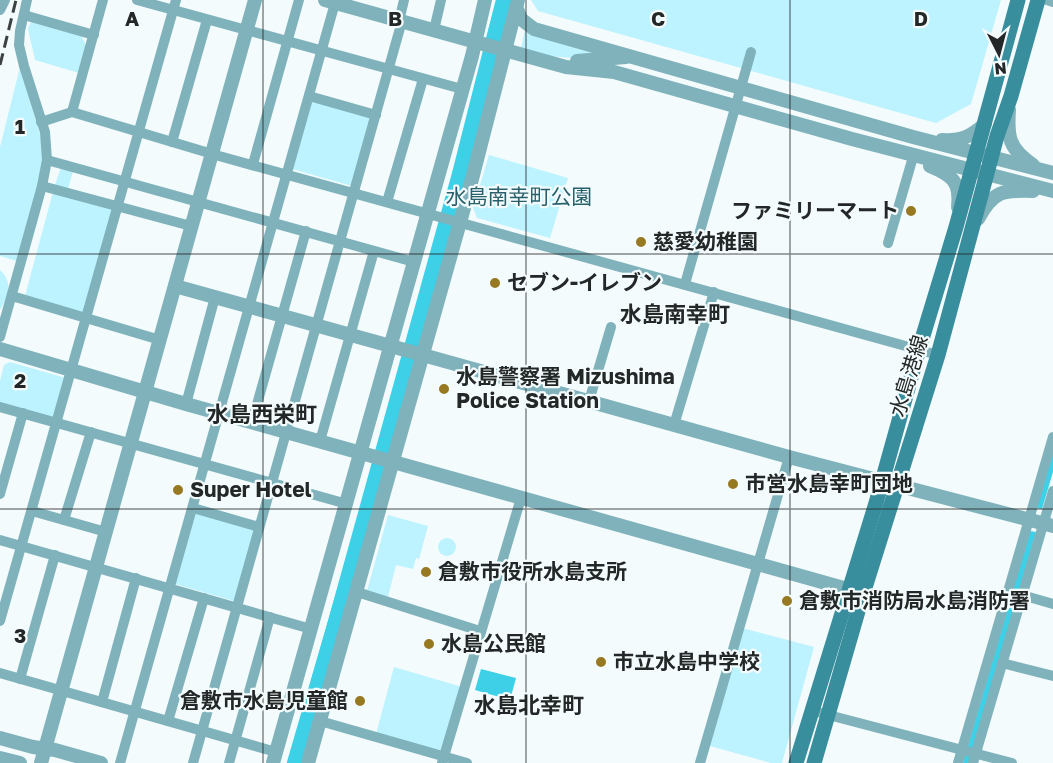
<svg xmlns="http://www.w3.org/2000/svg" width="1053" height="763" font-family="'Golos Text','Noto Sans JP',sans-serif">
<style>
.green{fill:#bcf3fe}
.water{fill:#3ed0e7}
.lines{fill:none;stroke-linecap:round;stroke-linejoin:round}
.stream{stroke:#3ed0e7;stroke-width:3}
.river{stroke:#3ed0e7;stroke-width:18}
.minor{stroke:#7fb2bb;stroke-width:10}
.tertiary{stroke:#7fb2bb;stroke-width:14}
.secondary{stroke:#398e9d;stroke-width:15}
.rail{stroke:#3d4141;stroke-width:3;stroke-dasharray:12 6;stroke-linecap:butt}
.grid{fill:none;stroke:#242727;stroke-width:1.5;stroke-opacity:0.55}
.poi-dot{fill:#967921;stroke:#f3fbfc;stroke-width:2}
.labels{text-anchor:middle;stroke-width:4.5;stroke-linejoin:round;paint-order:stroke}
.park-label{font-size:21px;fill:#28616b;stroke:#f3fbfc}
.poi-label{font-size:21px;font-weight:bold;fill:#242727;stroke:#f3fbfc;text-anchor:start}
.street-label{font-size:21px;fill:#242727;stroke:#f3fbfc}
.neighbourhood-label{font-size:22px;font-weight:bold;fill:#242727;stroke:#f3fbfc}
.grid-label{font-size:20px;text-anchor:middle;font-weight:bold;fill:#242727;stroke:#f3fbfc;stroke-width:4.5;stroke-linejoin:round;paint-order:stroke}
</style>
<rect width="100%" height="100%" fill="#f3fbfc"/>
<!-- green -->
<g class="green">
<path d="M531,0H1001L971,104L936,123L538,11Z"/>
<path d="M31,22L81,36C91,49 83,59 79,73L35,60L28,29Z"/>
<path d="M525,29L604,55L572,58L549,56L521,48Z"/>
<path d="M20,67L42,141V169L17,261L0,256V147Z"/>
<path d="M311,101L371,118L352,186L292,169Z"/>
<path d="M489,155L568,178L550,238L477,218L473,208Z"/>
<path d="M61,167L73,171L68,189L55,185Z"/>
<path d="M53,192L113,208L82,314L25,296Z"/>
<path d="M0,270C14,283 8,296 0,310Z"/>
<path d="M10,362L66,378L54,418L0,403V381L4,365Z"/>
<path d="M196,513L255,530L234,601L175,584Z"/>
<path d="M388,515L428,526L419,559L416,558L413,569L396,565L388,597L367,591Z"/>
<circle cx="447" cy="547" r="9"/>
<path d="M742,628L814,647L782,763H771L710,746Z"/>
<path d="M394,667L462,687L443,750L438,752L376,734Z"/>
</g>
<!-- water -->
<g class="water">
<path d="M1053,453V472L1042,509L1036,508Z"/>
<path d="M1030,531L1036,532L969,763H963Z"/>
<path d="M481,669L516,678L510,700L475,690Z"/>
</g>
<g class="lines">
<!-- stream -->
<g class="stream">
<path d="M487,41L498,0"/>
<path d="M444,216L485,50"/>
<path d="M407,346L442,222"/>
<path d="M377,452L405,355"/>
<path d="M289,763L375,462"/>
</g>
<!-- river -->
<path class="river" d="M296,763L337,622L461,174L505,0"/>
<!-- minor -->
<g class="minor">
<path d="M137,0L462,89"/>
<path d="M1047,0L1053,2"/>
<path d="M0,10L5,0"/>
<path d="M24,15L94,35"/>
<path d="M399,21L404,0"/>
<path d="M434,30L441,0"/>
<path d="M309,96L376,115"/>
<path d="M72,112L103,0"/>
<path d="M41,122L72,112L219,156L938,355"/>
<path d="M172,142L207,20"/>
<path d="M47,160L414,262"/>
<path d="M253,164L299,0"/>
<path d="M42,186L191,226"/>
<path d="M387,202L423,79"/>
<path d="M888,243L913,157"/>
<path d="M685,284L751,52"/>
<path d="M12,296L160,340"/>
<path d="M0,337L42,186L47,160L45,132L24,66L19,45L20,31L27,0"/>
<path d="M589,401L611,327"/>
<path d="M186,404L215,297"/>
<path d="M0,407L347,504"/>
<path d="M252,422L306,231"/>
<path d="M674,425L714,292"/>
<path d="M320,441L374,251"/>
<path d="M0,494L23,413"/>
<path d="M193,508L259,527"/>
<path d="M32,511L106,532"/>
<path d="M64,520L91,432"/>
<path d="M0,540L311,629"/>
<path d="M357,592L480,631"/>
<path d="M1022,595L1053,604"/>
<path d="M0,621L176,0"/>
<path d="M1002,663L1053,676"/>
<path d="M0,673L276,752"/>
<path d="M20,679L55,555"/>
<path d="M102,702L136,578"/>
<path d="M821,713L1012,763"/>
<path d="M168,721L204,598"/>
<path d="M320,721L467,763"/>
<path d="M120,763L335,3"/>
<path d="M193,763L402,21"/>
<path d="M229,763L270,617"/>
<path d="M442,763L521,498"/>
<path d="M700,763L789,457"/>
<path d="M958,763L1053,437"/>
<path d="M973,763L1053,491"/>
</g>
<!-- tertiary -->
<g class="tertiary">
<path d="M325,0L566,67L614,72L852,139L1053,191"/>
<path d="M516,7L521,19L534,29L913,137L1053,173"/>
<path d="M577,61L626,57"/>
<path d="M1009,110C1007,137 1009,149 1033,165"/>
<path d="M942,140C962,141 970,137 985,124"/>
<path d="M930,166C952,175 961,182 958,207"/>
<path d="M978,219C993,191 1002,190 1033,191"/>
<path d="M175,286L789,457L1053,526"/>
<path d="M0,349L186,404L858,592"/>
<path d="M0,738L33,747L55,750L101,763"/>
<path d="M0,758L20,763"/>
<path d="M41,763L255,0"/>
<path d="M273,763L472,56L485,0"/>
<path d="M308,763L471,183L518,0"/>
</g>
<!-- secondary -->
<g class="secondary">
<path d="M796,763L876,503L919,349L956,227L1018,0"/>
<path d="M814,763L863,594L938,355L997,136L1011,96L1038,0"/>
</g>
<!-- rail -->
<path class="rail" d="M0,65L16,0"/>
</g>
<!-- grid -->
<path class="grid" d="M263,0V763M526,0V763M790,0V763M0,254H1053M0,509H1053"/>
<!-- markers -->
<g class="poi-dot">
<circle cx="911" cy="211" r="6"/>
<circle cx="641" cy="242" r="6"/>
<circle cx="495" cy="283" r="6"/>
<circle cx="444" cy="389" r="6"/>
<circle cx="733" cy="484" r="6"/>
<circle cx="178" cy="490" r="6"/>
<circle cx="426" cy="572" r="6"/>
<circle cx="787" cy="601" r="6"/>
<circle cx="429" cy="644" r="6"/>
<circle cx="601" cy="662" r="6"/>
<circle cx="360" cy="701" r="6"/>
</g>
<g class="labels">
<!-- park labels -->
<g class="park-label">
<text x="519" y="204">水島南幸町公園</text>
</g>
<!-- poi labels -->
<g class="poi-label">
<text x="899" y="218" text-anchor="end">ファミリーマート</text>
<text x="653" y="249">慈愛幼稚園</text>
<text x="507" y="290">セブン-イレブン</text>
<text x="456" y="384">水島警察署 Mizushima<tspan x="456" dy="24">Police Station</tspan></text>
<text x="745" y="491">市営水島幸町団地</text>
<text x="190" y="497">Super Hotel</text>
<text x="438" y="579">倉敷市役所水島支所</text>
<text x="799" y="608">倉敷市消防局水島消防署</text>
<text x="441" y="651">水島公民館</text>
<text x="613" y="669">市立水島中学校</text>
<text x="348" y="708" text-anchor="end">倉敷市水島児童館</text>
</g>
<!-- street labels -->
<g class="street-label">
<text transform="translate(909 376) rotate(-73)" y="7">水島港線</text>
</g>
<!-- neighbourhood labels -->
<g class="neighbourhood-label">
<text x="675" y="322">水島南幸町</text>
<text x="262" y="422">水島西栄町</text>
<text x="529" y="713">水島北幸町</text>
</g>
</g>
<g class="grid-label">
<text x="132" y="26">A</text>
<text x="395" y="26">B</text>
<text x="658" y="26">C</text>
<text x="921" y="26">D</text>
<text x="20" y="134">1</text>
<text x="20" y="388">2</text>
<text x="20" y="643">3</text>
</g>
<!-- north arrow -->
<g transform="translate(999 54) rotate(174)" stroke="#f3fbfc" stroke-width="4.5" paint-order="stroke">
<path d="M0-4.5L10 22L0 15L-10 22Z" fill="#242727"/>
<text y="-9" font-size="16" font-weight="bold" text-anchor="middle" fill="#242727">N</text>
</g>
</svg>
